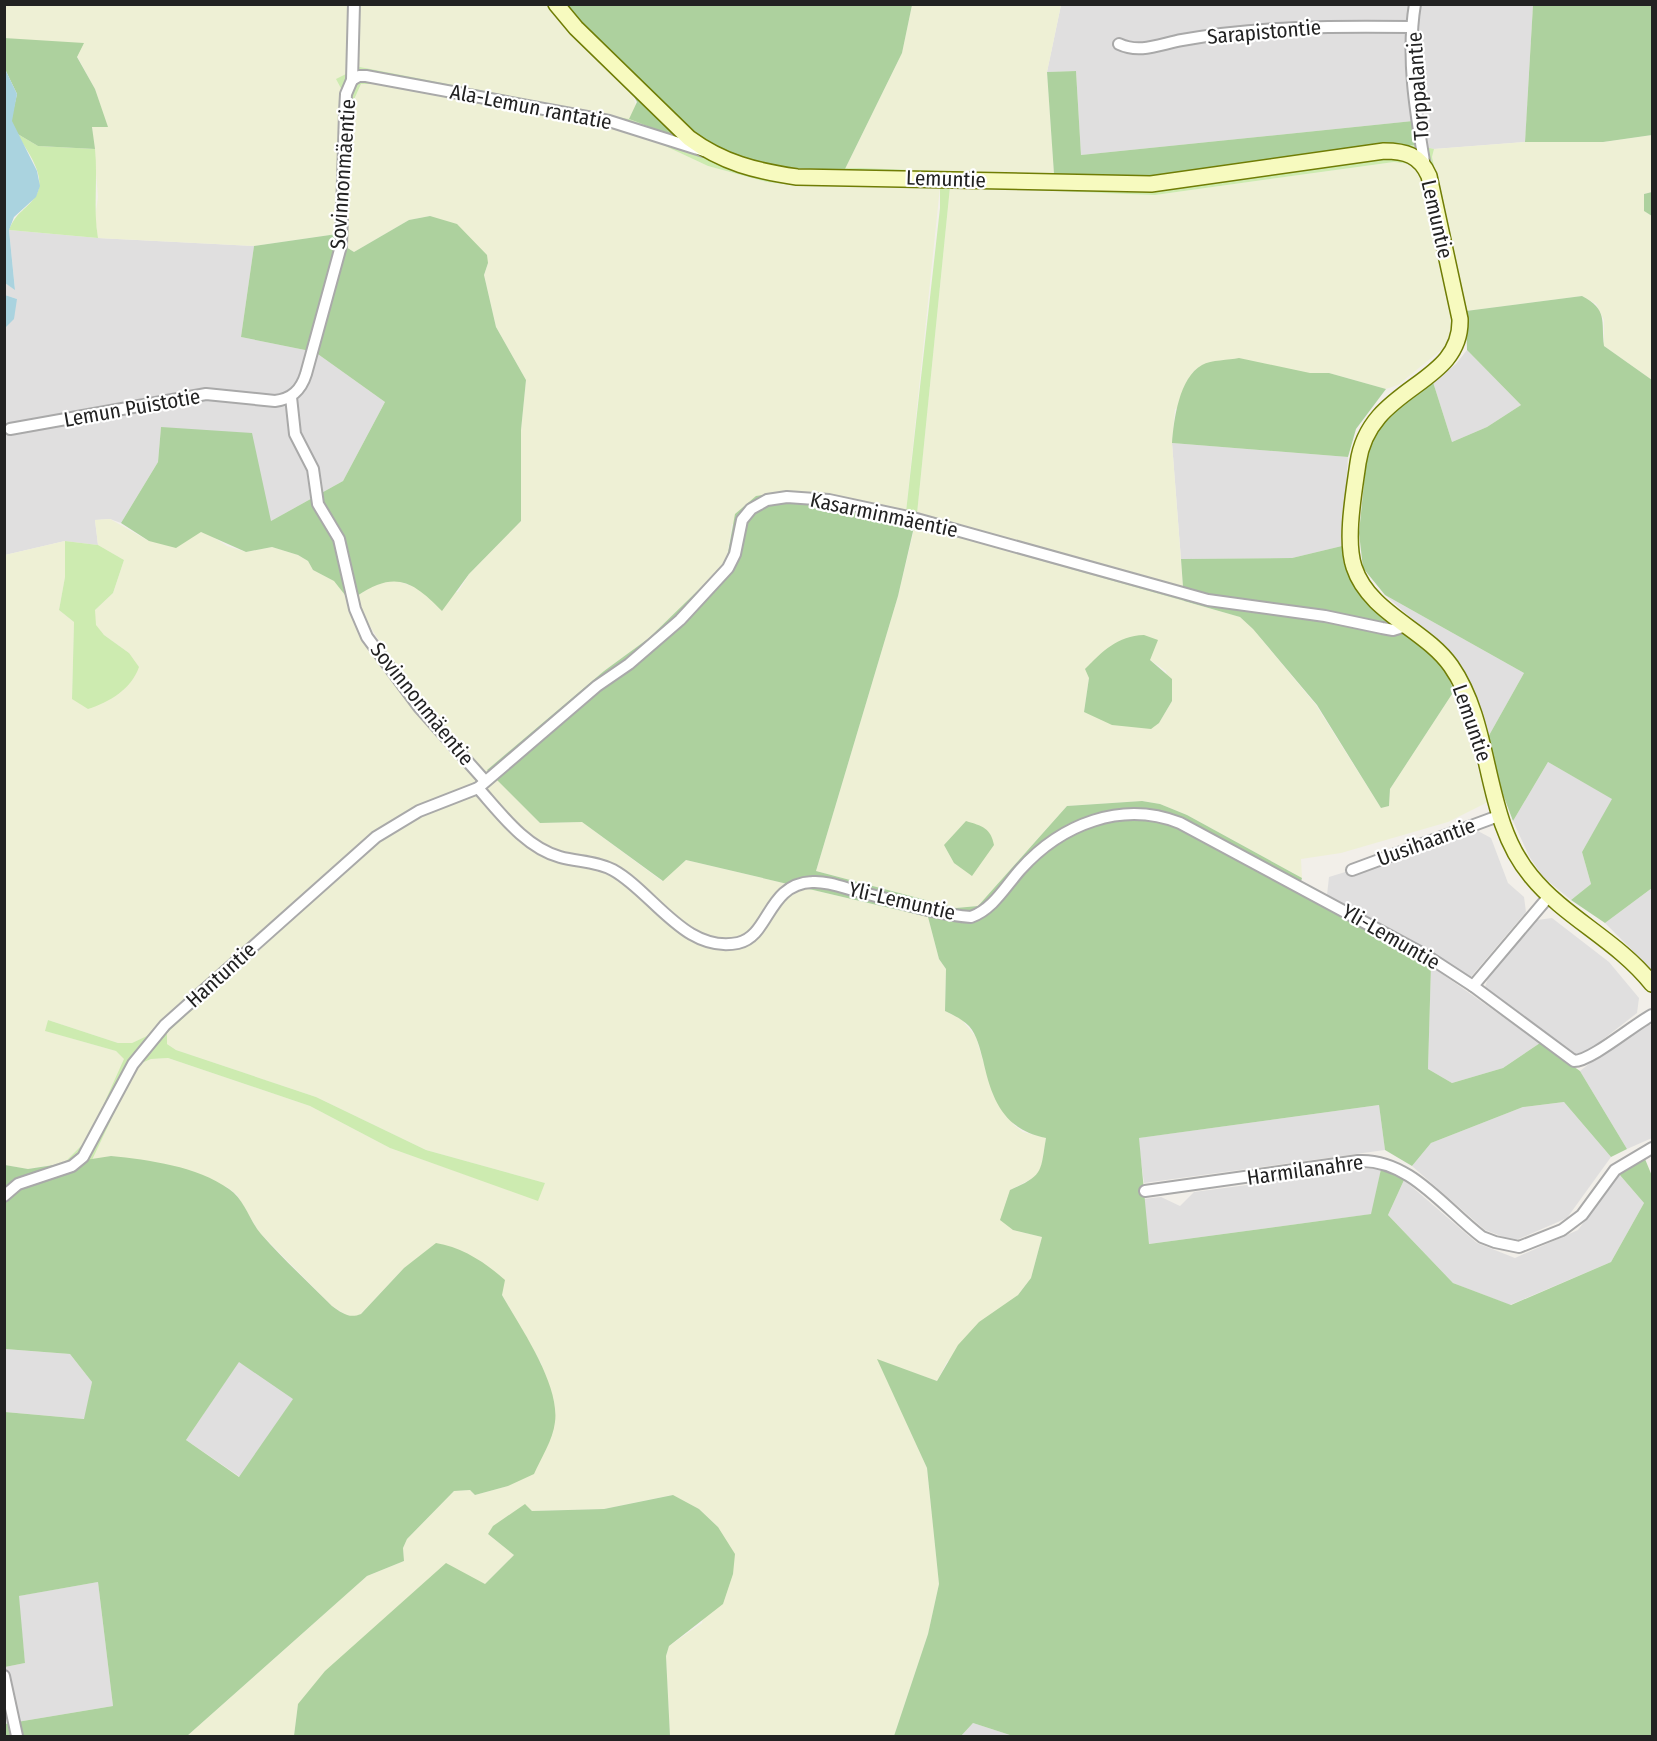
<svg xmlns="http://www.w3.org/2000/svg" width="1657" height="1741" font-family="'Fira Sans Condensed',sans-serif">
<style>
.residential{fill:#e0dfdf}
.farmland{fill:#eef0d5;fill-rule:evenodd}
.grass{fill:#cdebb0}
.forest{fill:#add19e;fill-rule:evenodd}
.water{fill:#aad3df}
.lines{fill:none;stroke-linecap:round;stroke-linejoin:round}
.street-casing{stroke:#a9a9a9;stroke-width:14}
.secondary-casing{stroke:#707d05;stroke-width:18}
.street{stroke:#fff;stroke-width:10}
.secondary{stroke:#f7fabf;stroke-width:15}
.labels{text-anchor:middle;stroke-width:4.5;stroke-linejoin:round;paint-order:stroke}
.street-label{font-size:21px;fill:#222;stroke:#fff}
</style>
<rect width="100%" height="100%" fill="#f2efe9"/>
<!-- residential -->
<g class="residential">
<path d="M1061,5H1533L1525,142L1434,149L1417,145L1413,121L1081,155L1076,71L1047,72Z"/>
<path d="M9,230L98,238L254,246L241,337L315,352L385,402L343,481L271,521L161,427L158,462L121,523L110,519L95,520L98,545L65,541L5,555L4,328L17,299L5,295V283L15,289Z"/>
<path d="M1467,350L1521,405L1487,427L1452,442L1433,382L1456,364Z"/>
<path d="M1172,443L1348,457L1342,546L1292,558L1181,559Z"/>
<path d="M1385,595L1524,673L1487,739L1466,677L1454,656Z"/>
<path d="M1548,762L1613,799L1582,852L1591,884L1571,900L1543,877L1529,856L1513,821Z"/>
<path d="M1478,831L1491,838L1508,883L1524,897L1526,912L1469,979L1409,939L1327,895L1329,877Z"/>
<path d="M1652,888V970L1605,923Z"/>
<path d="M1552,918L1609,962L1639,998L1637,1013L1579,1058L1484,990L1488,978L1537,920Z"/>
<path d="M1431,966L1540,1043L1503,1068L1452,1083L1428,1069Z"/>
<path d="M1641,1023L1652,1025V1138L1627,1149L1580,1071Z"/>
<path d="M1564,1102L1611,1157L1567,1218L1514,1241L1485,1230L1412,1166L1431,1143L1523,1107Z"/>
<path d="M1379,1105L1385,1150L1144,1183L1138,1138Z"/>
<path d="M1376,1168L1381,1169L1372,1214L1149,1244L1143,1199L1161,1197L1180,1206L1194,1192Z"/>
<path d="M1619,1174L1644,1203L1611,1262L1510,1305L1453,1283L1388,1215L1404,1180L1477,1243L1515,1258L1578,1230Z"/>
<path d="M4,1349L70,1354L92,1382L85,1419L5,1412Z"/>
<path d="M239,1361L294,1398L240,1477L186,1440Z"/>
<path d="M98,1582L113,1706L5,1724V1667L25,1663L18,1596Z"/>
<path d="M973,1723L1013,1736H961Z"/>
</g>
<!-- farmland -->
<g class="farmland">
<path d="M4,5H547L632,93L636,106L629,119L360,67L343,92L337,234L254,246L98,238L95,218L98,197L92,126L107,127L95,89L77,56L29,41L5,38Z"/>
<path d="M912,5H1061L1047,72L1054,174L845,169L902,53Z"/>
<path d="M361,84H375L609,128L648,138L708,166L767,182L799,186L940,187L906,512L732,524L726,563L649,638L604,671L487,770L540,823L582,822L662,881L686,860L928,917L939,959L946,969L945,1011L961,1019L976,1037L993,1094L1014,1125L1023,1132L1046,1138L1041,1169L1037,1176L1010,1190L1013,1230L1042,1237L1031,1278L1018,1295L947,1362L937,1381L878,1360L927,1468L939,1584L928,1634L894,1736H670L666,1656L669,1646L702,1623L718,1527L699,1509L672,1495L604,1509L532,1511L488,1534L514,1555L485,1584L298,1704L294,1736H187L367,1576L404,1561L403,1548L407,1539L454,1491L470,1490L475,1495L508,1486L542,1365L502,1295L413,1262L404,1268L361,1314L354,1317L346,1315L332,1306L259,1232L237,1195L227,1187L111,1156L92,1160L137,1065L151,1059L168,1058L310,1106L390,1148L538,1200L545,1183L426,1150L316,1097L176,1050L167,1044V1033L148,1036L132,1043H118L48,1020L46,1031L116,1051L125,1059L88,1139L64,1163L28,1169L5,1165V555L65,541V577L59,610L74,622L72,699L129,653L104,635L95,625V610L113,593L124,560L98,545L95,520L110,519L149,541L201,532L209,534L227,546L246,552L272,547L298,555L308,561L313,570L335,581L345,595L357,628L446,747L454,740L398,671L366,620L357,596L375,584L395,580L420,589L427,595L458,592L469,574L521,521V430L526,380L496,327L484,275L488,263L430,216L409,220L354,252L346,247L352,104Z"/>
<path d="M1652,135V192L1644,194V211L1652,216V380L1604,346V320L1596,304L1582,296L1466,311L1432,157L1434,149L1525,142H1603Z"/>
<path d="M1394,162L1410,164L1420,176L1452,319L1451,334L1446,346L1398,385L1386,389L1329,373H1310L1175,409L1172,443L1183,587L917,514L950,187L1155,195Z"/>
<path d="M915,525L1240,617L1253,629L1316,705L1381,808L1389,806L1390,789L1454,691L1488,802L1448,822L1341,853L1301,859L1302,878L1187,815L1160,804L1142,801L1067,806L978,906L956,908L816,871L898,596ZM1150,660L1166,671L1172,701L1159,723L1084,712L1089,678Z"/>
</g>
<!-- grass -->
<g class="grass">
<path d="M360,67L629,119L730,156L794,169L860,168L1117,178L1388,147L1417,145L1434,149L1432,157L1466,311L1452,319L1421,176L1410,164L1394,162L1155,195L950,187L917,514L1183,587L1184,601L915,525L917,514L906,512L940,208V187L799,186L767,182L708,166L648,138L609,128L375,84H361L352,104L346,247L343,92L336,79Z"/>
<path d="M16,133L38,146L95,149C98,179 93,209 98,238L9,230C16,212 25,211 35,197C49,178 26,149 16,133Z"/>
<path d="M65,541L98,545L124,560L113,593L95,610L96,625L104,635L129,653L139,667C131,690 109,702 88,709L72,699L74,622L59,610L65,577Z"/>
<path d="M282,915L290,920L167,1033V1044L176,1050L316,1097L426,1150L545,1183L538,1201L390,1148L310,1106L168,1058L151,1059L137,1065L92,1160L64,1163L88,1139L124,1059L116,1051L45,1031L48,1020L118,1043H132L147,1036Z"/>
</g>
<!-- forest -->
<g class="forest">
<path d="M547,5H912L902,53L845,169C817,169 789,169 762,164C716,156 672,135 629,119L637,102L632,93Z"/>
<path d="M1533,5H1652V135L1603,142H1525Z"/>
<path d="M4,38L84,43L77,57L95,89L108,127H92L95,149L38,146L16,133L11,120L17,94L5,69Z"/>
<path d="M1076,71L1081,155L1413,121L1417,145L1388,147L1185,175L1117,178L1054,174L1047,72Z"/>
<path d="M1652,192V216L1644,211V194Z"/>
<path d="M430,216L457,224L487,255L488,263L484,275L496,327L526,380L521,430V521L469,574L442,611C413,581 395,570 357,596L345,595L334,581L313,570L308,561L298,555L272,547L246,552L201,532L176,548L149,541L121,523L158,462L161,427L252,433L271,521L343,481L385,402L315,352L241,337L254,246L337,234L346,247L354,252L409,220Z"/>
<path d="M1582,296C1608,310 1601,320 1604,346L1652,380V888L1605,923L1571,900L1591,884L1582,852L1612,799L1548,762L1513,821L1493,768L1487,739L1524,673L1385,595L1363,568L1359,533L1367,453L1376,433L1390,416L1433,382L1452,442L1487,427L1521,405L1467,350L1466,311Z"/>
<path d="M1239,358L1310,373H1329L1386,389L1356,429L1348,457L1172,443C1174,419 1179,378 1202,365C1211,360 1229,360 1239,358Z"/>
<path d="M775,493L830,495L917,514L898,596L816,871L956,908L978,906L1067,806L1142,801L1160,804L1187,815L1302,878L1298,892L1358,922L1431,966L1428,1069L1452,1083L1503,1068L1540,1043L1580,1071L1627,1149L1611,1157L1564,1102L1523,1107L1431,1143L1412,1166L1385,1150L1379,1105L1139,1138L1149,1244L1371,1214L1381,1169L1398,1175L1404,1180L1388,1215L1453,1283L1511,1305L1611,1262L1644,1203L1619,1174L1645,1159L1652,1176V1736H1013L973,1723L961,1736H894L928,1634L939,1584L927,1468L877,1359L937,1381L958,1345L979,1322L1018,1295L1031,1278L1042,1237L1013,1230L1000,1220L1010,1190C1044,1175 1040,1173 1046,1138C1003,1129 992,1100 983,1060C980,1049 977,1035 969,1026C962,1019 953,1015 945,1011L946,969L939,959L928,917L686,860L663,881L582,822L540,823L487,770L604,671L649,638L726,563L735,514L756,496Z"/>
<path d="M1342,546L1344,564L1353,582L1445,669L1454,691L1390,789L1389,806L1381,808L1317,705L1253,629L1240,617L1184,601L1181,559L1292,558Z"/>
<path d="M1144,635L1158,640L1150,660L1172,679V701L1159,723L1151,729L1112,725L1084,712L1089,678L1085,669C1103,651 1117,636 1144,635Z"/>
<path d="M966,821C982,826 991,828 994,845L972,876L954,863L944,845Z"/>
<path d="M111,1156C149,1160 197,1166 229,1189C245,1200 249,1220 261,1234C283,1259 308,1282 332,1306C342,1313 349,1319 361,1314L404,1268L436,1243C462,1247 486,1263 505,1280L502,1295C520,1327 560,1384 555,1422C553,1440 541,1458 534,1474L508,1486L475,1495L470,1490L454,1491L407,1539L403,1548L404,1561L367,1576L187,1736H5V1724L113,1706L98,1582L19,1596L25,1663L5,1667V1412L84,1419L92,1382L70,1354L5,1349V1165L28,1169ZM239,1362L293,1399L239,1477L186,1440Z"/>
<path d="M673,1495L699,1509L718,1527L735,1554L733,1574L723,1604L669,1646L666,1656L670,1736H294L298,1704L325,1671L446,1563L485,1584L514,1555L488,1534L493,1526L525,1504L532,1511L604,1509Z"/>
</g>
<!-- water -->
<g class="water">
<path d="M5,69L17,94L12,121L37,171L40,186L36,197L14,217L9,230L15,290L5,283Z"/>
<path d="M5,295L17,299L14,319L5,328Z"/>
</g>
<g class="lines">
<defs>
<g id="street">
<path d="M1415,4C1406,58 1416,114 1425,167"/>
<path d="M1119,44C1140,54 1160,44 1182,40C1258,26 1335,26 1412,27"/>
<path d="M352,80L359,76H366L609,121L704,151"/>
<path d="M291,397L295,434L313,469L318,504L339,539L355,609L367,637L419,707L485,781"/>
<path d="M10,429L206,394L275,401C292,399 301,390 306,374L341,246L345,112L346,94L352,80L354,4"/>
<path d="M478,788C501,814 526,848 560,857C578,862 596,861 613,870C653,892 685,954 738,943C770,936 767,884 812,882C827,881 842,887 856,891C894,900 933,914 971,917C993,909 1005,887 1020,870C1061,824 1122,800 1180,823L1427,956L1473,986L1574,1061C1591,1061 1633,1025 1652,1015"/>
<path d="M1352,870L1501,815"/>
<path d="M1473,986L1550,895"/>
<path d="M1145,1191L1358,1161C1409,1158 1444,1208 1482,1237L1495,1242L1519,1247L1562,1230L1582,1215L1615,1170L1652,1148"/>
<path d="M4,1196L18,1184L72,1166L83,1157L133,1064L165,1025L376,837L419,811L478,788L597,686L629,664L680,620L728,568L735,554L742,520L751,509L767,500L787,497L829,500L913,518L1208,600L1325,616L1382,628L1393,630L1406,626"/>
<path d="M4,1676L17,1736"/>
</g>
<path id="secondary" d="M556,4L576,28L689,138C723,163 756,171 797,177L1151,184L1384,151C1405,151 1420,155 1429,176L1460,319C1462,387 1369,384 1358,463C1354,492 1345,540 1354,567C1369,613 1425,629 1451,666C1494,728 1482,818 1531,876C1565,918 1617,940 1652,984"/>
</defs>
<!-- street casing -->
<use href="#street" class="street-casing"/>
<!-- secondary casing -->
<use href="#secondary" class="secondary-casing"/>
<!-- street -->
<use href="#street" class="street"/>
<!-- secondary -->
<use href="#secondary" class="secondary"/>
</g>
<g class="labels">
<!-- street labels -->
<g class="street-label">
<text transform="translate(1264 32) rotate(-5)" y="7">Sarapistontie</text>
<text transform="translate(1418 86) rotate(-94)" y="7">Torppalantie</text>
<text transform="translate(531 107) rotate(11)" y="7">Ala-Lemun rantatie</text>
<text transform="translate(343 174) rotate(-86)" y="7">Sovinnonmäentie</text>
<text transform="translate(946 179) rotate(2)" y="7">Lemuntie</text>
<text transform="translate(1437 219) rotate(77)" y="7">Lemuntie</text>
<text transform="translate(132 408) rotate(-10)" y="7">Lemun Puistotie</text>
<text transform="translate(884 515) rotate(12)" y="7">Kasarminmäentie</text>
<text transform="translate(422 704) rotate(51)" y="7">Sovinnonmäentie</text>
<text transform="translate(1472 723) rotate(71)" y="7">Lemuntie</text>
<text transform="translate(1426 842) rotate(-20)" y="7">Uusihaantie</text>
<text transform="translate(902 901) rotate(13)" y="7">Yli-Lemuntie</text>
<text transform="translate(1391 937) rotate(30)" y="7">Yli-Lemuntie</text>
<text transform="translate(221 975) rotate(-42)" y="7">Hantuntie</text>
<text transform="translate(1305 1170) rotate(-8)" y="7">Harmilanahre</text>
</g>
</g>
<!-- border -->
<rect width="1657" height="1741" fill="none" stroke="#222222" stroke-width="12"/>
</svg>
